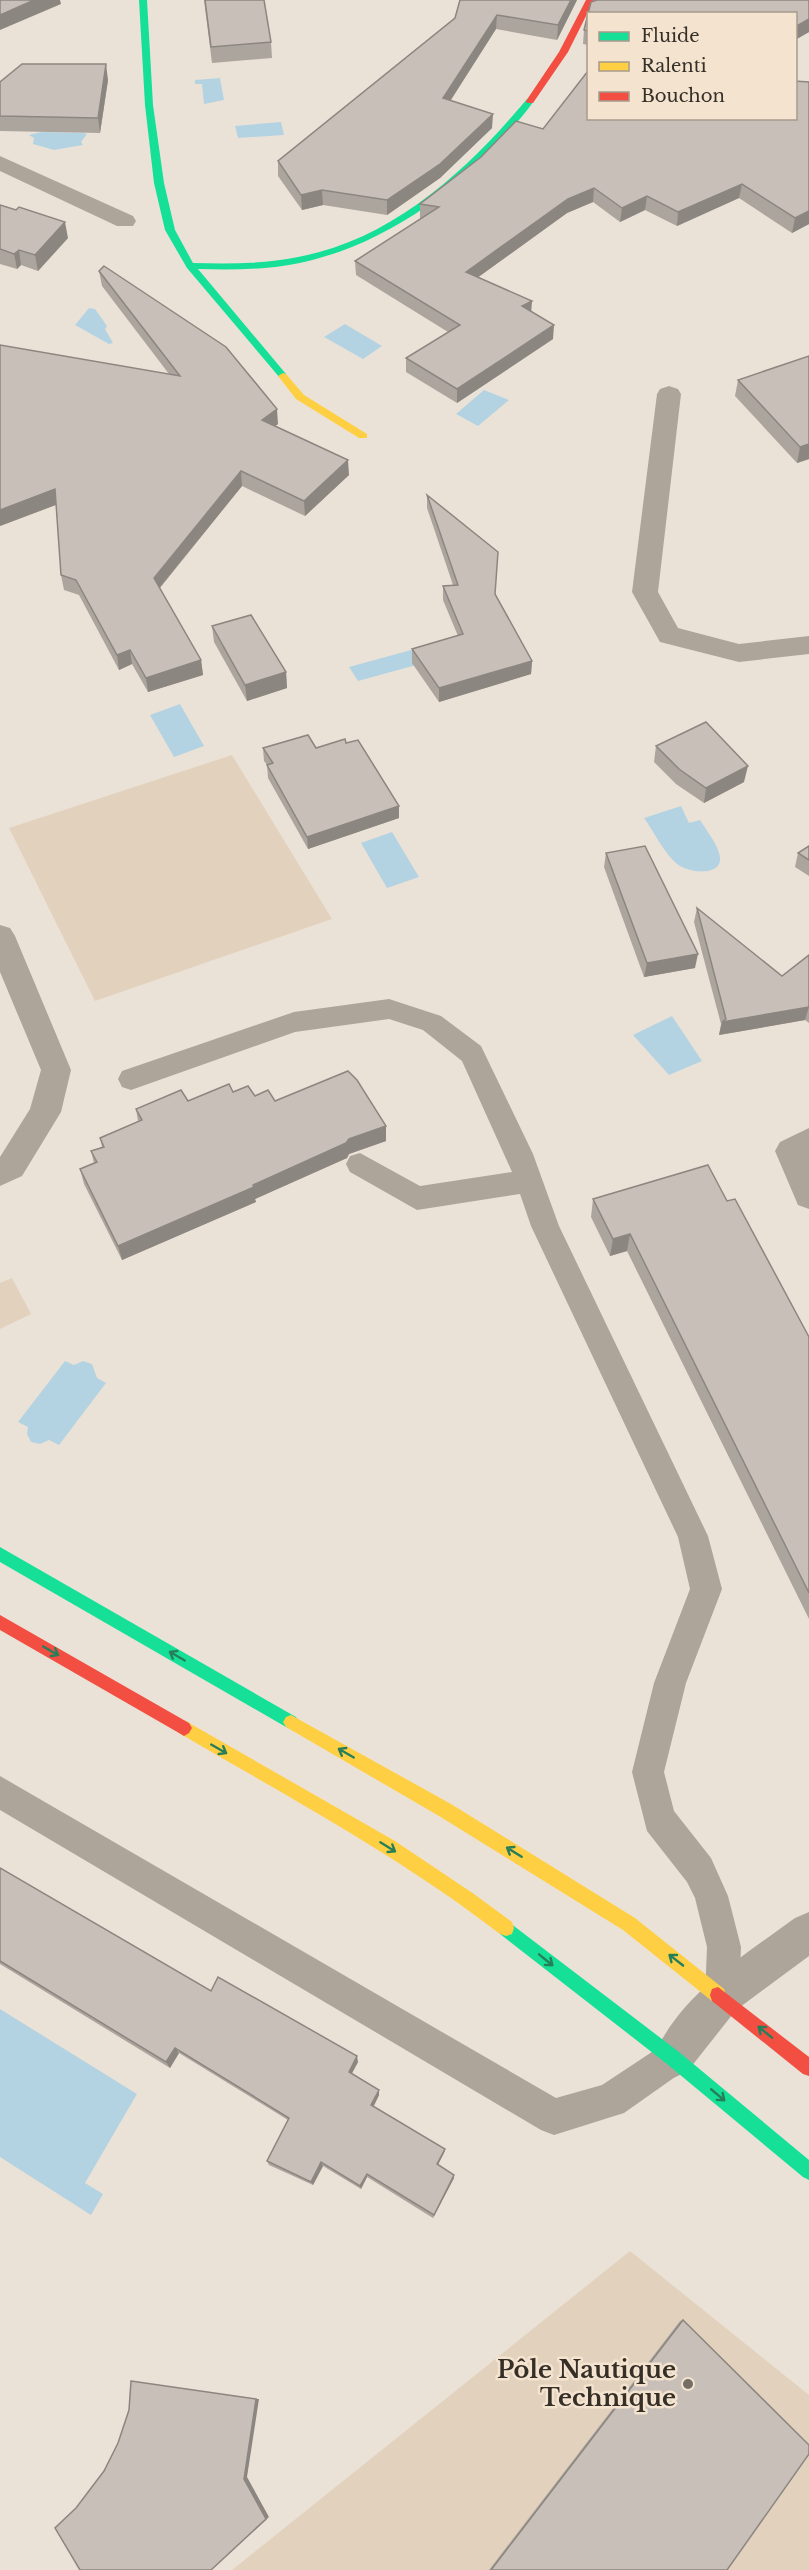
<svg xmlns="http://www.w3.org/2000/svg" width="809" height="2570" font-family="'Libre Baskerville',serif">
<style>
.green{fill:#e2d2bd}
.water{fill:#b4d3e2}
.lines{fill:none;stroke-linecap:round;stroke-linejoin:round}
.lane{fill:#aea59a;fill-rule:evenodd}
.street{fill:#aea59a;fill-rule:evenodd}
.fast{fill:#16e098;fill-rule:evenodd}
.slow{fill:#ffcf43;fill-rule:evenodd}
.jam{fill:#f24e42;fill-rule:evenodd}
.wall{fill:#aca59e}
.shaded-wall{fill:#8c8681}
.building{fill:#c8c0b8;stroke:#8c8681;stroke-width:1.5}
.oneway{stroke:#277f5a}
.poi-dot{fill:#756e65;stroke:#f3e3cf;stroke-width:2}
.labels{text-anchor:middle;stroke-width:5;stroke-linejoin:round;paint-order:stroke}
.near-poi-label{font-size:24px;font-weight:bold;fill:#352f27;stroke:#f3e3cf;text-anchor:end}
</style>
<rect width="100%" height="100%" fill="#ebe2d7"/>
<!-- green -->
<g class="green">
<path d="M232,755L332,919L95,1001L9,828Z"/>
<path d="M12,1278L31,1314L0,1329V1283Z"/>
<path d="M630,2251L809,2395V2570H232Z"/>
</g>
<!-- water -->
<g class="water">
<path d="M220,78L224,100L204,104L202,84H195V80Z"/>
<path d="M281,122L284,135L238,138L235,126Z"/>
<path d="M41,132L83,133L87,134L81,142L83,145L54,150L33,144L34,138L29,135Z"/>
<path d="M89,308L95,309L107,326L105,329L113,343L109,344L75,325Z"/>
<path d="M345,324L382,346L363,359L324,337Z"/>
<path d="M484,390L509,400L478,426L456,414Z"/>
<path d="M422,647L431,661L358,681L349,667Z"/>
<path d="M180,704L204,746L174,757L150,715Z"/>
<path d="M681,806L689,823L700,820C706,830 716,842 719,853C727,877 689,874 677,864C664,853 654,832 644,818Z"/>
<path d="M392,832L419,877L387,888L361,843Z"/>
<path d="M672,1016L702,1061L669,1075L633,1035Z"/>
<path d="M65,1361L74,1365L83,1361L92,1364L97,1378L106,1383L59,1445L49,1440L40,1444L31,1442L27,1434L28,1427L18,1422Z"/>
<path d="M0,2009L137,2094L85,2183L103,2194L91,2215L0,2157Z"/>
</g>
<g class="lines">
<!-- lane -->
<g class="lane">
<path d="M389,999L441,1016L481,1046L533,1154L559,1226L708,1536L722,1589L686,1683L664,1772L674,1811L711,1858L728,1896L741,1947L739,1996L734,2008L722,2013L710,2008L705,1996L707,1947L695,1898L687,1882L647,1831L632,1772L654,1683L690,1589L678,1537L531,1226L520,1194L417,1210L350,1172L346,1164L350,1156L360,1153L420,1186L512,1172L462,1061L423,1030L389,1019L295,1032L131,1090L122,1087L118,1079L122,1071L294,1012Z"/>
<path d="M0,1776L556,2098L602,2085L661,2046L673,2040L685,2046L691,2058L685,2070L624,2113L554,2135L541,2130L0,1810Z"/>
</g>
<!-- street -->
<g class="street">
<path d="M0,156L133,216L136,221L133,226H117L0,171Z"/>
<path d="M669,386L678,389L681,394L658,592L678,628L739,644L809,636V654L739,662L660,642L632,592L657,394L660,389Z"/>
<path d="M0,925L10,928L15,936L71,1070L61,1112L22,1176L0,1186V1157L30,1109L41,1070L0,972Z"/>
<path d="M809,1128V1209L798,1205L775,1151L780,1142Z"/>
<path d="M809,1912V1956L736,2010L687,2072L673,2078L659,2072L653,2058C678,1996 743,1956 795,1918Z"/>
</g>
<!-- fast -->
<g class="fast">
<path d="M139,0H147L153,105L164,183L175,230L193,263C228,264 264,264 298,257C392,240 468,170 527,99L534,101C480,173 404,235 316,259C278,270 237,270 198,269L286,374V378H280L187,268L165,230L154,183L145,105Z"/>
<path d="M0,1547L296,1717L299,1722L296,1727L291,1729L286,1727L0,1562Z"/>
<path d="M506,1920L679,2052L809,2160V2180L803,2177L667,2064L500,1934L498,1928L500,1922Z"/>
</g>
<!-- slow -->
<g class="slow">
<path d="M283,373L286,374L304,395L367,434V438H359L296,399L278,376Z"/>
<path d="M291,1715L451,1804L635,1918L724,1989L726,1995L724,2001L718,2003L712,2001L623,1930L439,1816L286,1727L283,1722L286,1717Z"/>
<path d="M184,1720L395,1841L474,1894L512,1922L514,1928L512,1934L506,1936L500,1934C399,1856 288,1797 179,1733L176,1728L179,1723Z"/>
</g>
<!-- jam -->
<g class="jam">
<path d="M586,0H594L568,52L533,103H527L526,101L559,52Z"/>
<path d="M0,1615L189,1723L192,1728L189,1733L184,1736L179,1733L0,1630Z"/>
<path d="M718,1987L809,2057V2076L803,2074L712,2001L710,1995L712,1989Z"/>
</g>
</g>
<!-- wall -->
<g class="wall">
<path d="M204,0H264L271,42L272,58L212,63Z"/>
<path d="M577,0L557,40L496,29L451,100L492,128L440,178L387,215L323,205L302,210L278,176V161L455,18Z"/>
<path d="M597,0H809V32L795,40V14H588V45L583,44L584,30L591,2Z"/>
<path d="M108,80L100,133L0,131V82Z"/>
<path d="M795,118L809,224L792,233L739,198L677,226L645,210L620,222L593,202L567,213L478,277L531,312L553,339L457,403L406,372V358L448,332L356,275L355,261L420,219V204L543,129Z"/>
<path d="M0,205L68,238L38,271L21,265L17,269L0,264Z"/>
<path d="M99,271L278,424L275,426L349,475L305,516L242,486L160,588L201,660L203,675L148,692L132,664L119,670L79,595L64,590L61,575L56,505L0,526L169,374L102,286Z"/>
<path d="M809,356V459L797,463L735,396L738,380Z"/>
<path d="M427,495L496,595L532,661L531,674L439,702L412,663V649L458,636L443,600V586L453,585L427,508Z"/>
<path d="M212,626L286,672L287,688L247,701L214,642Z"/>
<path d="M346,743L399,818L308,849L268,778L267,765L264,761L263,748H316Z"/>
<path d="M656,746L744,782L704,803L676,784L654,762Z"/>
<path d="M809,846V876L795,867L798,853Z"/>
<path d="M606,853L695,968L644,977L604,867Z"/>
<path d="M697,908L782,976L809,955V1023L805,1020L719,1035L721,1024L694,922Z"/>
<path d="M233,1092L275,1101L386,1141L349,1154L347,1158L255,1199L256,1202L122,1260L84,1184L80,1169L94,1163L91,1151L102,1147L100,1138L138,1121L136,1109L188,1101Z"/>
<path d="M593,1199L727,1201L809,1337V1619L627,1251L610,1256L591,1217Z"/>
<path d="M0,1868L211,1991L358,2062L352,2073L379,2090V2095L374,2106L445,2149L444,2153L438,2165L454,2175V2178L433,2218L367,2177L361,2189L323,2166L313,2185L269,2165L267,2161L288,2120L179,2053L170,2068L0,1964Z"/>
<path d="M683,2320L727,2570H489L680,2321Z"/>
</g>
<!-- shaded-wall -->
<g class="shaded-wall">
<path d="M34,0H60L61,4L0,30V15Z"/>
<path d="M571,0H577L557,40L558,25Z"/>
<path d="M497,15L496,29L443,112V98Z"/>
<path d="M809,19V32L795,40V27Z"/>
<path d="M106,64L108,80L100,133L98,118Z"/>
<path d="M493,114L492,128L440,178L387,215V200Z"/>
<path d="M742,184L739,198L677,226L678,212Z"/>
<path d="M594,188L593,202L567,213L466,286V272L568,199Z"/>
<path d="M322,190L323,205L302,210L301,195Z"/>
<path d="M647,196L645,210L620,222L622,208Z"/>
<path d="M809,211V224L792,233L795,218Z"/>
<path d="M65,222L68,238L38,271L35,255Z"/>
<path d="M19,250L21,265L17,269L14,254Z"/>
<path d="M532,301L531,315L522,306Z"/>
<path d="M554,325L553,339L457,403V389Z"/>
<path d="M277,409L278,424L263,435L262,420Z"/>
<path d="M809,444V459L797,463L800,447Z"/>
<path d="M348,460L349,475L305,516L304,501Z"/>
<path d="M241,471L242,486L156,592L154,578Z"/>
<path d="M55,489L58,504L0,526V510Z"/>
<path d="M130,650L132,664L119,670L117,655Z"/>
<path d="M201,660L203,675L148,692L146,678Z"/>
<path d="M532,661L531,674L439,702V688Z"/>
<path d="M286,672L287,688L247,701L245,685Z"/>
<path d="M748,766L744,782L704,803L706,788Z"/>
<path d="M399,806V818L308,849L307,837Z"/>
<path d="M698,954L695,968L644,977L647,963Z"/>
<path d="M809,1007L805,1020L719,1035L722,1022Z"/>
<path d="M386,1126V1141L349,1154L347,1158L255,1199L256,1202L122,1260L118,1246L253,1185L349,1139Z"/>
<path d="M630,1234L627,1251L610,1256L613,1239Z"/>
<path d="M175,2048L179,2053L170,2068L166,2062Z"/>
<path d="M357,2056L358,2062L350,2077L349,2072Z"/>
<path d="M379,2090V2095L372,2109L371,2105Z"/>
<path d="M445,2149L444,2153L436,2168L437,2164Z"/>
<path d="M321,2162L323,2166L313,2185L311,2182Z"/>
<path d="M367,2174V2177L361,2189L360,2186Z"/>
<path d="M454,2175V2178L433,2218L434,2215Z"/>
<path d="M256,2399H259L247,2477L269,2517L211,2570L244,2479Z"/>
</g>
<!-- building -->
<g class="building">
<path d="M0,0H34L0,15Z"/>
<path d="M205,0H264L271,42L211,47Z"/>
<path d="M460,0H571L558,25L497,15L443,98L493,114L440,164L387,200L322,190L301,195L278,161L455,18Z"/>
<path d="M597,0H809V19L795,27V14H588V31L584,30L591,2Z"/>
<path d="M22,64H106L98,118L0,116V82Z"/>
<path d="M588,71V118H795V81L809,82V211L795,218L742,184L678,212L647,196L622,208L594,188L568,199L466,272L532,301L522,306L554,325L457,389L406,358L460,325L355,261L439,207L420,204L481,157L516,121L543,129Z"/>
<path d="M0,205L16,210L19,207L65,222L35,255L19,250L14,254L0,249Z"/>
<path d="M104,266L226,347L277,409L262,420L348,460L304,501L241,471L154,578L201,660L146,678L130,650L117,655L76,580L61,575L55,489L0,510V345L180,376L99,271Z"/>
<path d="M809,356V444L800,447L738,380Z"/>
<path d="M427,495L498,552L495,594L532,661L439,688L412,649L463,634L443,586L458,585Z"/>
<path d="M251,615L286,672L245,685L212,626Z"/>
<path d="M706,722L748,766L706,788L679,769L656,746Z"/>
<path d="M308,735L316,748L345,739L346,743L358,740L399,806L307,837L267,765L273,763L263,748Z"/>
<path d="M645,846L698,954L647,963L606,853Z"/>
<path d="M809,846V860L798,853Z"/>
<path d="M697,908L782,976L809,955V1007L722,1022L726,1019Z"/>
<path d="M348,1071L357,1080L386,1126L349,1139L346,1143L253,1185L254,1187L118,1246L80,1169L97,1162L91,1151L104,1147L100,1138L142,1120L136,1109L181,1090L188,1101L229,1084L233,1092L248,1086L255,1096L268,1090L275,1101Z"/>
<path d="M708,1165L727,1201L735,1199L809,1337V1593L630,1234L613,1239L593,1199Z"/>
<path d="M0,1868L211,1991L218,1977L357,2056L349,2072L379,2090L371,2105L445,2149L437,2164L454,2175L434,2215L367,2174L360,2186L321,2162L311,2182L267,2161L289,2118L175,2048L166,2062L0,1961Z"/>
<path d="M683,2320L809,2445V2454L727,2570H491Z"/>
<path d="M131,2381L256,2399L244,2479L266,2519L211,2570H80L55,2528L76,2508L104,2471L118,2443L129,2410Z"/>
</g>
<!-- one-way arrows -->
<defs><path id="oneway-shaft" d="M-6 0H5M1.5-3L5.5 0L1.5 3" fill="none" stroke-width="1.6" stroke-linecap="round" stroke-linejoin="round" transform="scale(1.5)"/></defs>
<g class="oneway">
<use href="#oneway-shaft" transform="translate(51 1651) rotate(30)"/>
<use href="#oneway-shaft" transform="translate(177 1656) rotate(-150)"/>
<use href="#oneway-shaft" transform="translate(219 1749) rotate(30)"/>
<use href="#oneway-shaft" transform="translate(346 1753) rotate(-150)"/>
<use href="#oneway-shaft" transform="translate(388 1847) rotate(32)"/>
<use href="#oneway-shaft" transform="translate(514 1852) rotate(-148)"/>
<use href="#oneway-shaft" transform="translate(546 1960) rotate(39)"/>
<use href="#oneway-shaft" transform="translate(676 1960) rotate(-142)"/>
<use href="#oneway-shaft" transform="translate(765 2032) rotate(-141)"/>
<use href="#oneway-shaft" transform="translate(718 2095) rotate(40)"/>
</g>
<!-- markers -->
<circle class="poi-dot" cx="688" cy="2384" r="6"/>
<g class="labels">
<!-- near-poi labels -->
<g class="near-poi-label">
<text x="676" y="2378">Pôle Nautique<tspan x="676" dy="28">Technique</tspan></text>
</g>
</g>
<!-- legend -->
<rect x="587" y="12" width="210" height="108" fill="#f3e3cf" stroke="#a79b8c" stroke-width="1.5"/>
<rect x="599" y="32" width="30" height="9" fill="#16e098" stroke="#a79b8c" stroke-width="1.5"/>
<text x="641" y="42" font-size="18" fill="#352f27">Fluide</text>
<rect x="599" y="62" width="30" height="9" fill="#ffcf43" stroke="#a79b8c" stroke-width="1.5"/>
<text x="641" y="72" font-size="18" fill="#352f27">Ralenti</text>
<rect x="599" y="92" width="30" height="9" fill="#f24e42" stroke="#a79b8c" stroke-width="1.5"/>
<text x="641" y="102" font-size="18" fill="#352f27">Bouchon</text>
</svg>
